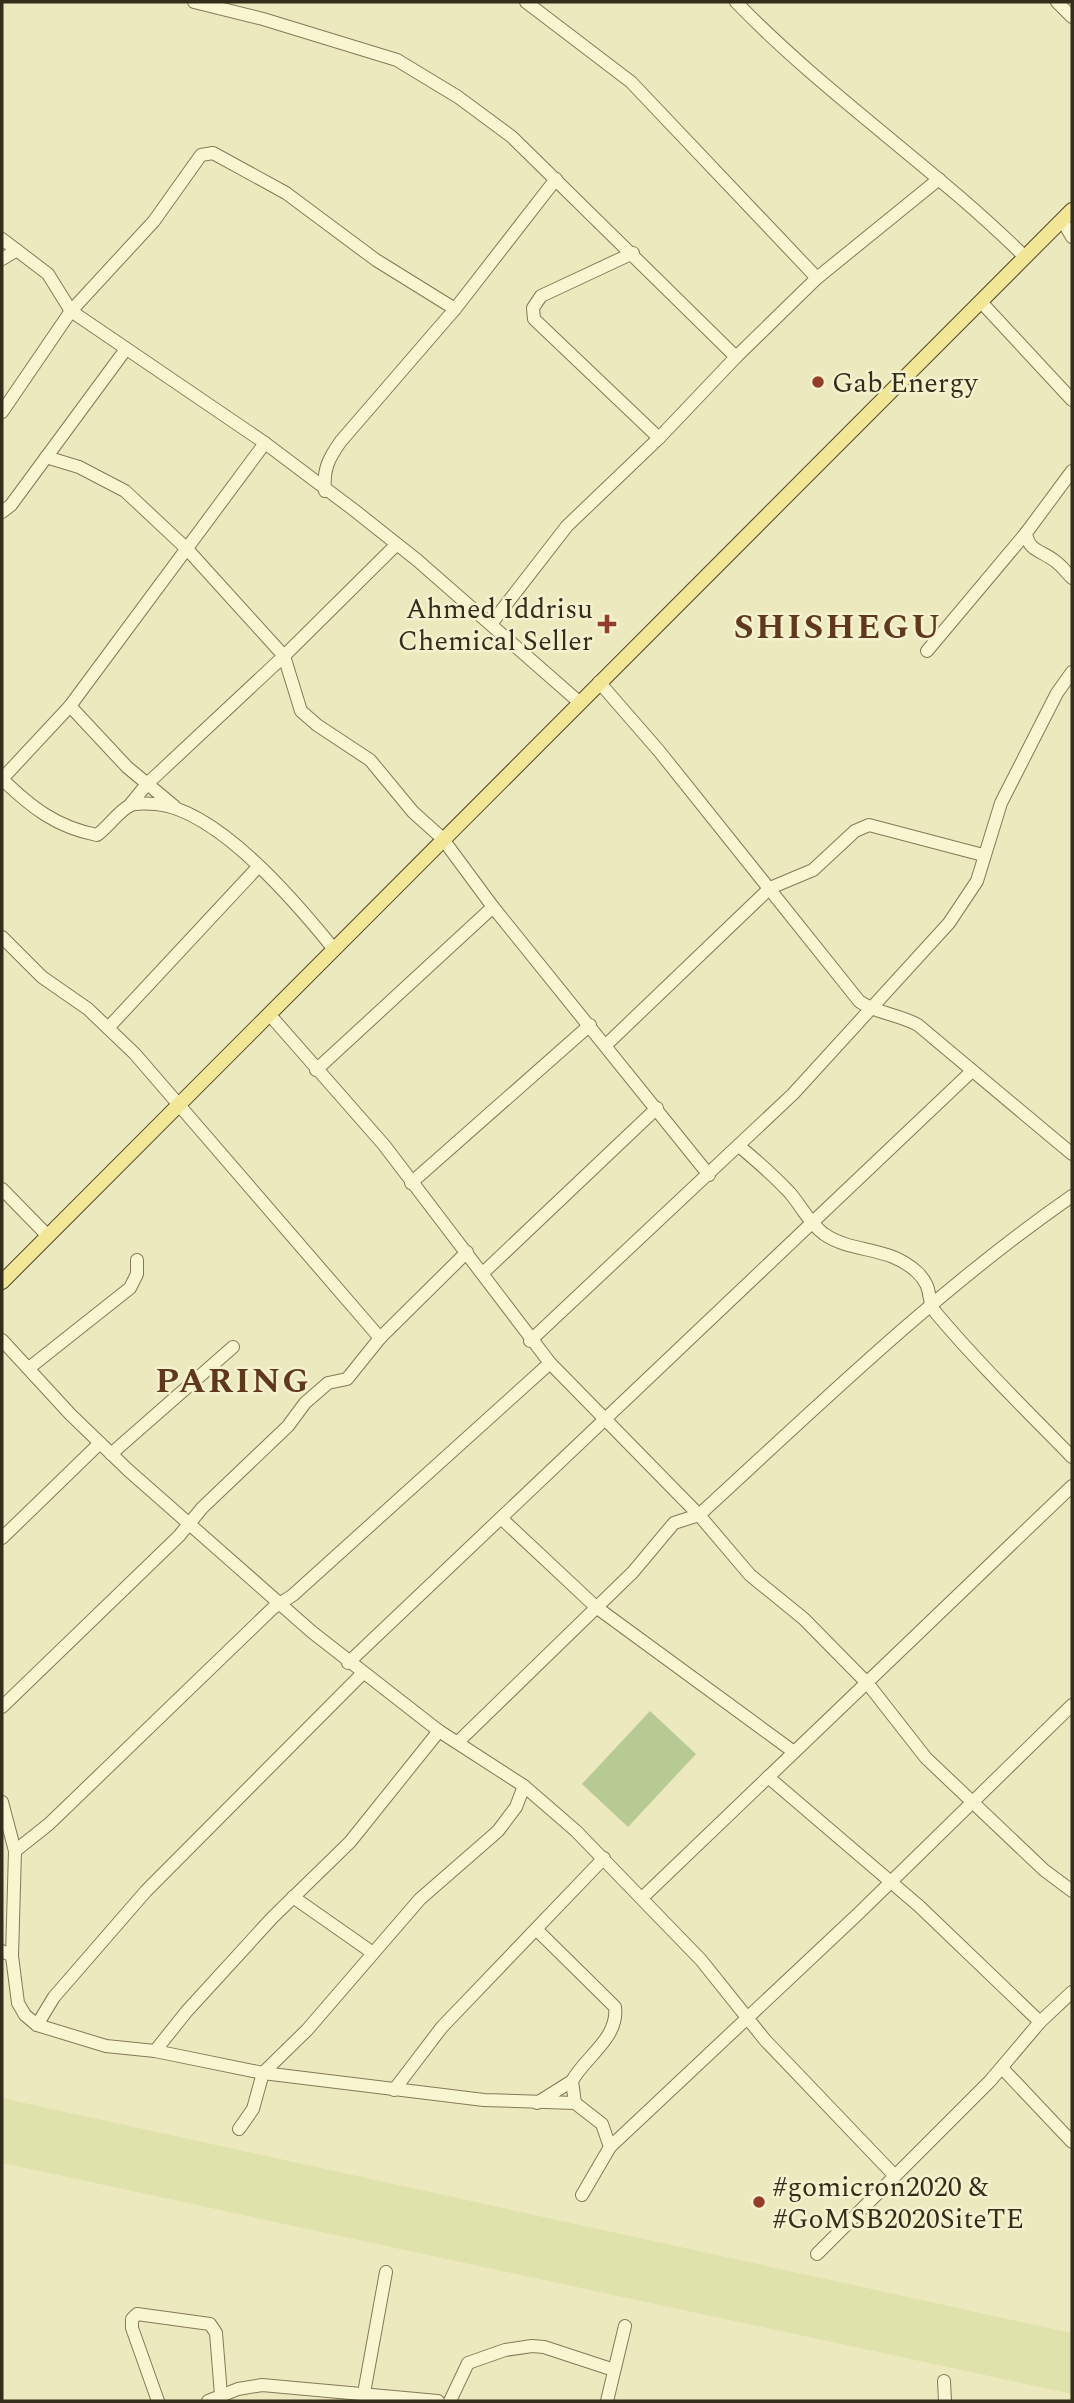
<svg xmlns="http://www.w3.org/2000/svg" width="1074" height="2403" font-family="Spectral,serif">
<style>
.farmland{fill:#e0e2ac}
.green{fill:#b8ca93}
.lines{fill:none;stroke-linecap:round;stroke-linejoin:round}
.minor-casing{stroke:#857957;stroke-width:14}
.major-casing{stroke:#52462c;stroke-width:16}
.minor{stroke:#f8f5d1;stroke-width:12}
.major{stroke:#f1e796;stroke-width:14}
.poi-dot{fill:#933e28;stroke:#f4f1ce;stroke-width:2.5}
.labels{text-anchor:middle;stroke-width:5;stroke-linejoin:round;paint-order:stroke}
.poi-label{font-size:28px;fill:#342d1c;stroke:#f4f1ce;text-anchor:start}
.district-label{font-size:35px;font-weight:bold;letter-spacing:2px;fill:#60381c;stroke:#f4f1ce}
</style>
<rect width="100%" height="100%" fill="#ede9be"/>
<!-- farmland -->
<path class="farmland" d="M2,2098L1072,2333V2394L2,2163Z"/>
<!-- green -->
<path class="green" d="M650,1711L696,1754L628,1827L582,1784Z"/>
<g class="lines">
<defs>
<g id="minor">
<path d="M194,2L263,19L397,60L458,97L512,137L736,357"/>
<path d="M526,2L631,82L817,278"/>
<path d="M736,2C826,95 934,167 1025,257"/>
<path d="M1057,2L1072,17"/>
<path d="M1062,220L1072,237"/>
<path d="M2,239L48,274L71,311L265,443L354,510L417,560L579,702"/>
<path d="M633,253L541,296L533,308L534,319L659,438"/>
<path d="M2,259L17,250"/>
<path d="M982,303L1072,400"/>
<path d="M2,412L71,311L154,221L201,155L213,153L286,193L376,260L455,309"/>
<path d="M46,457L79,467L125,491L187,549L284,656L301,711L317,725L370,760L413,812L442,838L493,907L709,1175"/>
<path d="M1072,471L1026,533C1029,552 1041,550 1055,561C1061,565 1066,572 1072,578"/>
<path d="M325,491C323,470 328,459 341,441L455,309L556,179"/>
<path d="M2,512L11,505L126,349"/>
<path d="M491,624L567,526L659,438L736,357L817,278L939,179"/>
<path d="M927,651L1026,533"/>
<path d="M599,682L659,751L859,1001C874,1013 899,1014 918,1025L1072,1154"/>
<path d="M70,706L127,767L174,806"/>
<path d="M2,779L70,706L265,443"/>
<path d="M2,779C31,807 56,827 97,835C108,827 118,812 129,806C136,802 149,804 156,804C218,810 295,901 333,948"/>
<path d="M129,806L147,784L284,656L396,545"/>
<path d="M2,937L42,977L88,1009L135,1054L380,1338"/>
<path d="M269,1014L384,1145L550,1363L699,1515L750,1575L804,1619L868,1684L926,1758L1044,1870L1072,1891"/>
<path d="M108,1028L257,868"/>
<path d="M606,1045L770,888L813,870L855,831L869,825L983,855"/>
<path d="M316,1070L493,907"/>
<path d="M739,1146C757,1161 774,1176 790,1193C802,1207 809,1223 824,1234C853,1254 888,1245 917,1272C935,1289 925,1300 936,1313C979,1364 1026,1410 1072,1457"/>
<path d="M411,1183L590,1025"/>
<path d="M2,1189L47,1235"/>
<path d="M484,1272L657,1108"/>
<path d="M2,1340L70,1414L128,1470L312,1632L439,1731L524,1786L576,1831L701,1960L765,2040L894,2175"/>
<path d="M530,1341L793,1094L949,923L977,881L1001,803L1057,693L1072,672"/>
<path d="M29,1368L130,1288L137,1274V1260"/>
<path d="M111,1454L233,1347"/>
<path d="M502,1519L596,1607L794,1752"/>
<path d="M2,1538L100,1443"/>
<path d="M348,1663L972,1071"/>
<path d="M2,1707L179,1536L202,1508L288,1426L305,1403L328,1383L347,1379L380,1338L467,1252"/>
<path d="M458,1742L633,1572L674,1523L699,1515C819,1405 938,1289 1072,1196"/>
<path d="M768,1777L919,1906L1040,2022"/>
<path d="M2,1802L15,1851L12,1956"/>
<path d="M15,1851L49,1824L273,1608L293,1595L550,1363"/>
<path d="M293,1897L373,1953"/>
<path d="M642,1898L1072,1486"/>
<path d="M538,1931L615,2007C619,2038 585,2057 572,2081L575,2103"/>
<path d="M2,1951L12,1956L18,2003L25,2015L37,2025L106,2046L155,2051L263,2073L484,2100L575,2103L602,2124L610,2147"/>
<path d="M37,2025L54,1997L146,1891L363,1673"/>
<path d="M155,2051L187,2011L272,1918L350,1842L439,1731"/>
<path d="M1002,2068L1072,2142"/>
<path d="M394,2090L442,2027L604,1858"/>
<path d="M537,2103L572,2081"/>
<path d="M239,2129L253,2109L263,2073L307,2030L420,1899L498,1831L516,1807L524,1786"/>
<path d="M582,2195L610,2147L859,1913L1072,1705"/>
<path d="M817,2254L990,2081L1040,2022L1072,1992"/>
<path d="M944,2381L945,2401"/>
<path d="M364,2393L386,2272"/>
<path d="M158,2401L132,2328V2319L137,2314L210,2324L216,2333L221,2395"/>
<path d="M208,2401L238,2389L262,2385L438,2401"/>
<path d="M450,2401L468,2363L505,2350L532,2346L544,2347L614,2370"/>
<path d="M607,2401L625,2326"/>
</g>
<path id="major" d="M2,1282L1072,210"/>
</defs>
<!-- minor casing -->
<use href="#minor" class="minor-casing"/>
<!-- major casing -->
<use href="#major" class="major-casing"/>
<!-- minor -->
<use href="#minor" class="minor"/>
<!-- major -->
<use href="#major" class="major"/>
</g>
<!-- markers -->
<g class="poi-dot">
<circle cx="818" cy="382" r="7"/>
<path d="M603.5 613.5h7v7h7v7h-7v7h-7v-7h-7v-7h7z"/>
<circle cx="759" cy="2202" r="7"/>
</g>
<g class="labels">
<!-- poi labels -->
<g class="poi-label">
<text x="832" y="392">Gab Energy</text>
<text x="593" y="618" text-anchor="end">Ahmed Iddrisu<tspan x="593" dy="32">Chemical Seller</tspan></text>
<text x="773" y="2196">#gomicron2020 &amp;<tspan x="773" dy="32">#GoMSB2020SiteTE</tspan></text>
</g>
<!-- district labels -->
<g class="district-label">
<text x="838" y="638">SHISHEGU</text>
<text x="233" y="1392">PARING</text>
</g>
</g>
<!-- border -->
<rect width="1074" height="2403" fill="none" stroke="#342d1c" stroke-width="7"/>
</svg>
